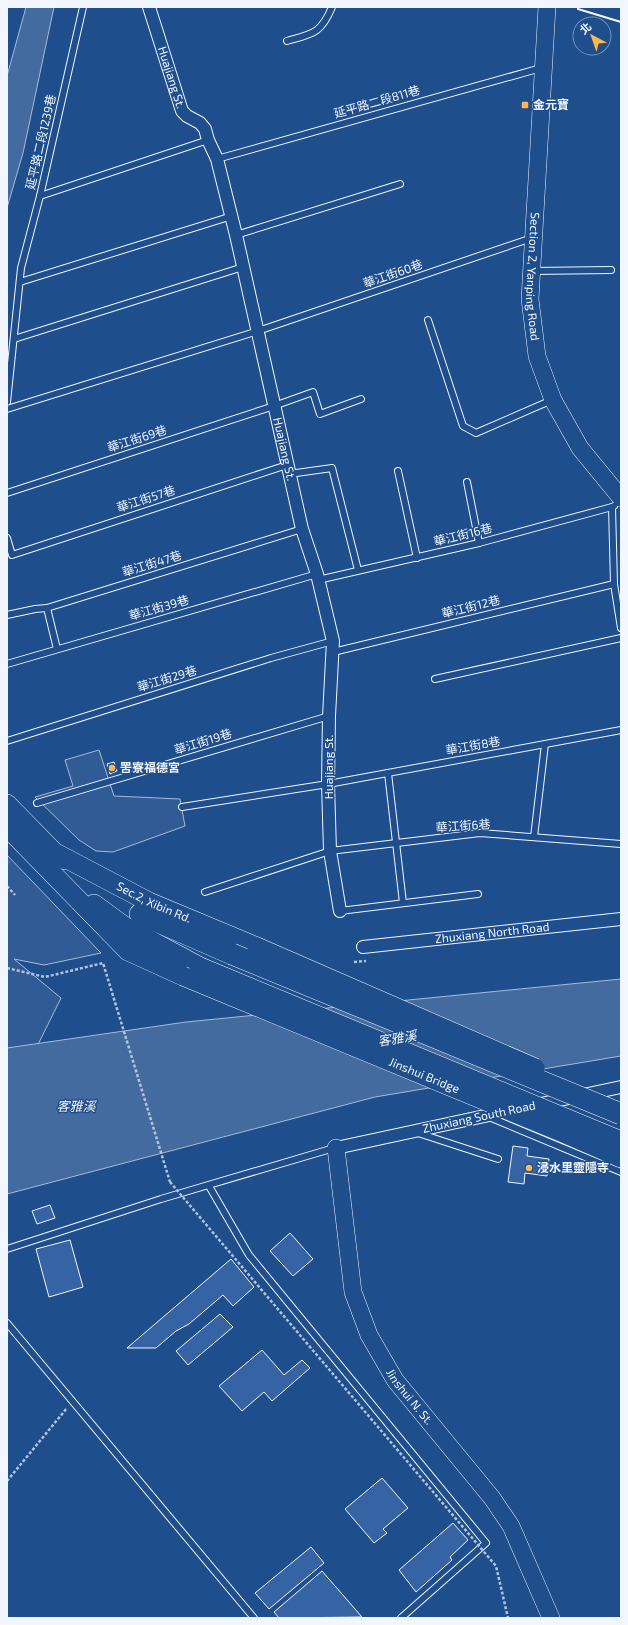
<svg xmlns="http://www.w3.org/2000/svg" width="628" height="1625" font-family="'Exo 2','Noto Sans TC',sans-serif">
<style>
.built{fill:#305b95;stroke:#a8bbd7}
.water{fill:#446ba0;stroke:#a8bbd7}
.lines{fill:none;stroke-linecap:round;stroke-linejoin:round}
.stream{stroke:#446ba0;stroke-width:4}
.building{fill:#3563a3;stroke:#f2f6ff}
.lane-casing{stroke:#f2f6ff;stroke-width:8}
.street-casing{stroke:#f2f6ff;stroke-width:14}
.secondary-casing{stroke:#f2f6ff;stroke-width:18}
.primary-casing{stroke:#f2f6ff;stroke-width:20}
.highway-casing{stroke:#f2f6ff;stroke-width:22}
.path{stroke:#b3c4dc;stroke-width:2.5;stroke-dasharray:3 2;stroke-linecap:butt}
.lane{stroke:#1f4e8c;stroke-width:6}
.street{stroke:#1f4e8c;stroke-width:12}
.secondary{stroke:#1f4e8c;stroke-width:17}
.primary{stroke:#1f4e8c;stroke-width:19}
.highway{stroke:#1f4e8c;stroke-width:21}
.primary-bridge-casing{stroke:#f2f6ff;stroke-width:20;stroke-linecap:butt}
.highway-bridge-casing{stroke:#f2f6ff;stroke-width:22;stroke-linecap:butt}
.path-bridge{stroke:#b3c4dc;stroke-width:2.5;stroke-dasharray:3 2;stroke-linecap:butt}
.primary-bridge{stroke:#1f4e8c;stroke-width:19}
.highway-bridge{stroke:#1f4e8c;stroke-width:21}
.wall{stroke:#f2f6ff;stroke-width:2}
.poi-dot{fill:#ffb74d;stroke:#1f4e8c;stroke-width:1.5}
.labels{text-anchor:middle;stroke-width:3;stroke-linejoin:round;paint-order:stroke}
.street-label{font-size:12px;fill:#f2f6ff;stroke:#1f4e8c}
.poi-label{font-size:12px;font-weight:bold;fill:#f2f6ff;stroke:#1f4e8c;text-anchor:start}
.water-label{font-size:13px;font-style:italic;fill:#f2f6ff;stroke:#1f4e8c}
</style>
<rect width="100%" height="100%" fill="#1f4e8c"/>
<!-- built -->
<g class="built">
<path d="M99,750L114,796L180,799L185,826L113,852L96,851L79,840L35,797L73,786L65,760Z"/>
<path d="M7,855L101,953L44,965L14,959L61,998L14,1093L7,1104Z"/>
</g>
<!-- water -->
<g class="water">
<path d="M26,7H54L23,153L7,208V76Z"/>
<path d="M621,979V1056L375,1097L7,1194V1048L186,1022Z"/>
</g>
<g class="lines">
<!-- stream -->
<path class="stream" d="M7,863L8,862"/>
</g>
<!-- building -->
<g class="building">
<path d="M114,762L117,771L110,774L107,764Z"/>
<path d="M513,1146L528,1148L527,1156L549,1159L547,1176L525,1173L524,1184L508,1182Z"/>
<path d="M50,1205L55,1218L37,1224L32,1211Z"/>
<path d="M290,1233L313,1259L293,1276L270,1251Z"/>
<path d="M70,1240L83,1287L49,1297L36,1249Z"/>
<path d="M231,1259L254,1287L233,1306L223,1295L189,1324L176,1331L156,1348H127Z"/>
<path d="M220,1314L233,1327L188,1365L176,1351Z"/>
<path d="M262,1350L284,1375L302,1360L310,1368L272,1401L264,1392L242,1411L219,1386Z"/>
<path d="M382,1478L408,1508L383,1529L387,1533L374,1543L345,1509Z"/>
<path d="M453,1523L468,1540L450,1557L452,1560L416,1592L399,1570Z"/>
<path d="M311,1547L324,1563L269,1609L255,1593Z"/>
<path d="M322,1571L362,1617L279,1618L274,1612Z"/>
</g>
<g class="lines">
<defs>
<g id="lane">
<path d="M287,41C312,34 321,34 332,7"/>
<path d="M217,159L541,68"/>
<path d="M40,196L208,140"/>
<path d="M236,235L400,184"/>
<path d="M532,271L611,270"/>
<path d="M20,282L232,216"/>
<path d="M428,320L463,426L476,433L552,400"/>
<path d="M14,339L243,267"/>
<path d="M7,402L21,268L40,196L83,7"/>
<path d="M7,409L258,331L532,238"/>
<path d="M398,471L417,558"/>
<path d="M289,474L332,468L358,570"/>
<path d="M467,482L479,543"/>
<path d="M7,493L274,406L313,392L320,414L361,399"/>
<path d="M614,506L612,507L614,584L621,628"/>
<path d="M7,538L12,555L287,465"/>
<path d="M318,580L479,543L612,507"/>
<path d="M47,608L57,649"/>
<path d="M7,615L35,609L47,608L302,529"/>
<path d="M333,652L614,584"/>
<path d="M7,664L317,574"/>
<path d="M435,679L621,638"/>
<path d="M7,741L271,658L333,641"/>
<path d="M388,773L403,903"/>
<path d="M37,803L329,716"/>
<path d="M182,807L328,784L621,730"/>
<path d="M534,837L545,744"/>
<path d="M205,892L330,851L480,833L621,844"/>
<path d="M340,911L478,894"/>
<path d="M489,1117L621,1172"/>
<path d="M418,1133L498,1159"/>
<path d="M209,1186L249,1255L486,1543L401,1618"/>
<path d="M7,1249L161,1199L334,1148"/>
<path d="M7,1323L254,1618"/>
</g>
<g id="street">
<path id="s1" d="M149,7L182,111L187,116L200,123L205,129L208,140L217,159L236,235L302,529L317,574L333,641L329,716L328,784L330,851L340,911"/>
<path id="s2" d="M363,947L621,919"/>
<path d="M536,1105L621,1087"/>
<path d="M336,1148L508,1111"/>
</g>
<g id="secondary">
<path id="s3" d="M547,7L530,299L537,356L553,400L580,448L621,498"/>
<path id="s4" d="M336,1148L353,1292L369,1335L395,1380L492,1498L511,1526L551,1618"/>
</g>
<g id="primary">
<path d="M7,804L54,852L65,860"/>
<path d="M7,827L128,951L183,976"/>
<path id="s5" d="M54,852L149,902L257,947"/>
<path d="M94,904L131,931"/>
</g>
<g id="highway">
<path d="M140,914L232,954"/>
<path d="M131,931L200,968"/>
</g>
</defs>
<!-- lane casing -->
<use href="#lane" class="lane-casing"/>
<!-- street casing -->
<use href="#street" class="street-casing"/>
<!-- secondary casing -->
<use href="#secondary" class="secondary-casing"/>
<!-- primary casing -->
<use href="#primary" class="primary-casing"/>
<!-- highway casing -->
<use href="#highway" class="highway-casing"/>
<!-- path -->
<g class="path">
<path d="M7,886L15,895"/>
<path d="M354,962L366,961"/>
<path d="M7,968L45,977L103,963L170,1182"/>
<path d="M7,1481L67,1408"/>
</g>
<!-- lane -->
<use href="#lane" class="lane"/>
<!-- street -->
<use href="#street" class="street"/>
<!-- secondary -->
<use href="#secondary" class="secondary"/>
<!-- primary -->
<use href="#primary" class="primary"/>
<!-- highway -->
<use href="#highway" class="highway"/>
<defs>
<g id="primary-bridge">
<path d="M257,947L535,1068"/>
<path id="s6" d="M183,976L561,1132L621,1158"/>
</g>
<g id="highway-bridge">
<path d="M232,954L621,1114"/>
<path d="M200,968L621,1142"/>
</g>
</defs>
<!-- primary-bridge casing -->
<use href="#primary-bridge" class="primary-bridge-casing"/>
<!-- highway-bridge casing -->
<use href="#highway-bridge" class="highway-bridge-casing"/>
<!-- path-bridge -->
<path class="path-bridge" d="M170,1182L496,1566L508,1618"/>
<!-- primary-bridge -->
<use href="#primary-bridge" class="primary-bridge"/>
<!-- highway-bridge -->
<use href="#highway-bridge" class="highway-bridge"/>
<!-- wall -->
<path class="wall" d="M578,7V9L621,22"/>
</g>
<!-- markers -->
<g class="poi-dot">
<rect x="521" y="101" width="8" height="8" rx="2"/>
<circle cx="112" cy="768" r="4"/>
<circle cx="529" cy="1168" r="4"/>
</g>
<g class="labels">
<!-- street labels -->
<g class="street-label">
<text dy="4" stroke="none"><textPath href="#s1" startOffset="74">Huajiang St.</textPath></text>
<text transform="translate(377 102) rotate(-16)" y="4">延平路二段811巷</text>
<text transform="translate(41 142) rotate(-77)" y="4">延平路二段1239巷</text>
<text transform="translate(393 274) rotate(-19)" y="4">華江街60巷</text>
<text dy="4" stroke="none"><textPath href="#s3" startOffset="270">Section 2, Yanping Road</textPath></text>
<text transform="translate(137 439) rotate(-18)" y="4">華江街69巷</text>
<text dy="4" stroke="none"><textPath href="#s1" startOffset="469">Huajiang St.</textPath></text>
<text transform="translate(146 499) rotate(-18)" y="4">華江街57巷</text>
<text transform="translate(463 535) rotate(-14)" y="4">華江街16巷</text>
<text transform="translate(152 564) rotate(-17)" y="4">華江街47巷</text>
<text transform="translate(471 607) rotate(-14)" y="4">華江街12巷</text>
<text transform="translate(159 608) rotate(-16)" y="4">華江街39巷</text>
<text transform="translate(167 679) rotate(-17)" y="4">華江街29巷</text>
<text transform="translate(203 742) rotate(-17)" y="4">華江街19巷</text>
<text transform="translate(473 746) rotate(-10)" y="4">華江街8巷</text>
<text transform="translate(329 767) rotate(-90)" y="4">Huajiang St.</text>
<text transform="translate(463 826) rotate(-4)" y="4">華江街6巷</text>
<text dy="4" stroke="none"><textPath href="#s5" startOffset="112">Sec.2, Xibin Rd.</textPath></text>
<text dy="4" stroke="none"><textPath href="#s2" startOffset="130">Zhuxiang North Road</textPath></text>
<text dy="4" stroke="none"><textPath href="#s6" startOffset="261">Jinshui Bridge</textPath></text>
<text transform="translate(479 1117) rotate(-12)" y="4">Zhuxiang South Road</text>
<text dy="4" stroke="none"><textPath href="#s4" startOffset="265">Jinshui N. St.</textPath></text>
</g>
<!-- poi labels -->
<g class="poi-label">
<text x="533" y="109">金元寶</text>
<text x="120" y="772">罟寮福德宮</text>
<text x="537" y="1172">浸水里靈隱寺</text>
</g>
<!-- water labels -->
<g class="water-label">
<text transform="translate(397 1038) rotate(-9)" y="5">客雅溪</text>
<text x="76" y="1111">客雅溪</text>
</g>
</g>
<!-- border -->
<rect width="628" height="1625" fill="none" stroke="#f2f6ff" stroke-width="16"/>
<!-- north arrow -->
<g transform="translate(592 36) rotate(319)"><circle r="19" fill="#1f4e8c" stroke="#7391ba"/>
<path d="M0-3L7 15L0 10L-7 15Z" fill="#ffb74d"/>
<text y="-6" font-size="11" font-weight="bold" text-anchor="middle" fill="#f2f6ff">北</text>
</g>
</svg>
